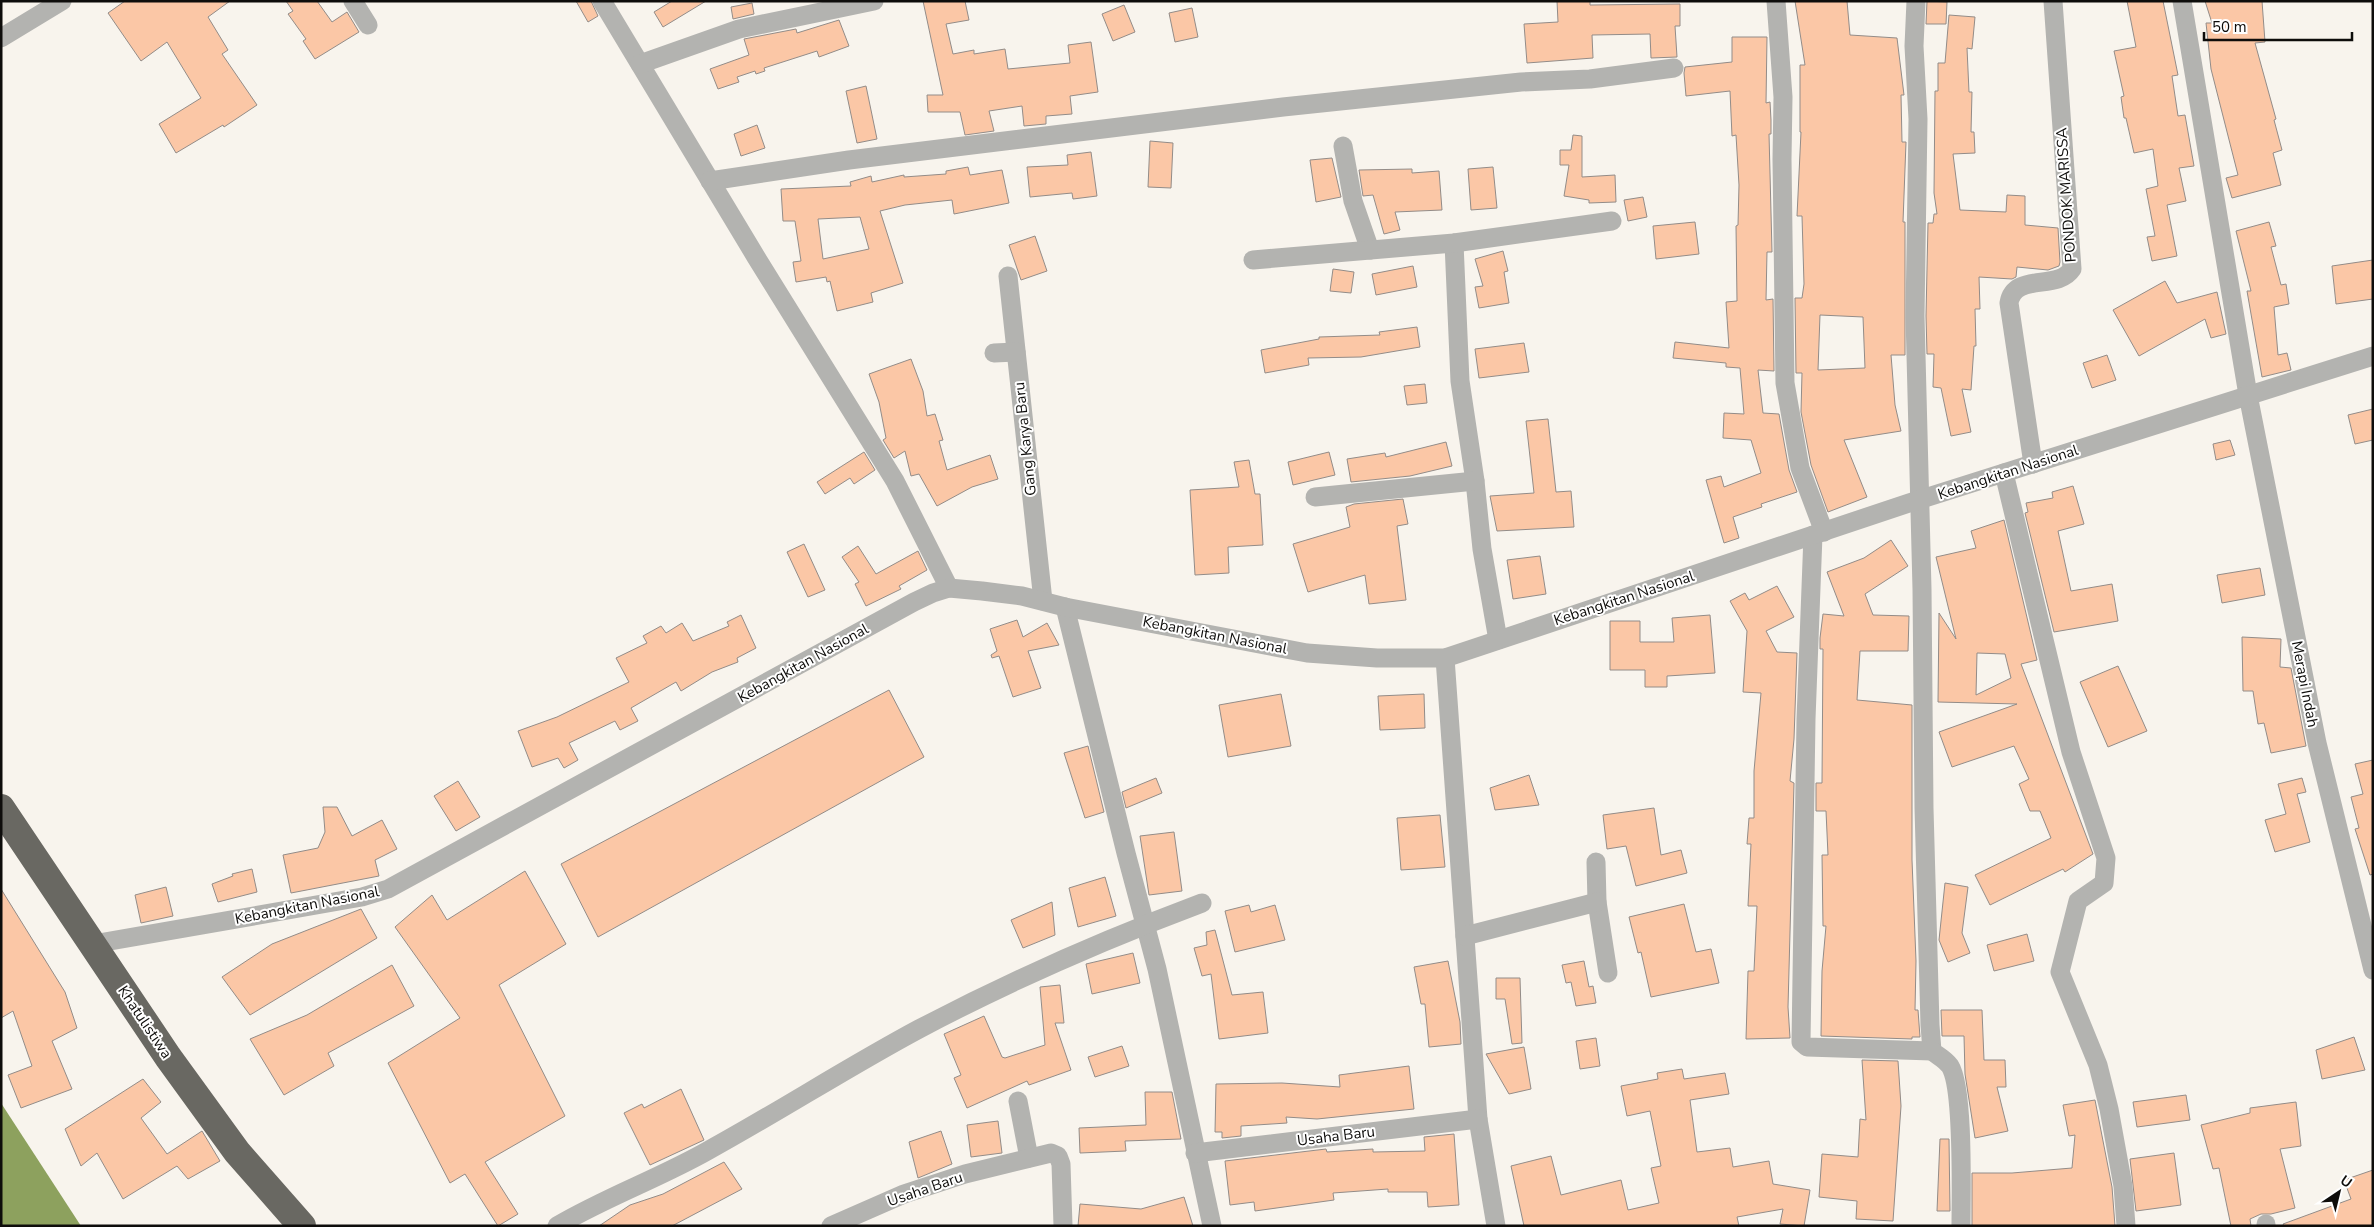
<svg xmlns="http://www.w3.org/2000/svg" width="2374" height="1227" font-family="'Nunito Sans',sans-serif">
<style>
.water{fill:#8da15e}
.building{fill:#fbc7a6;stroke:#938c88;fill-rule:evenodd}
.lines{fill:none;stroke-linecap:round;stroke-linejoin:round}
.minor{stroke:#b3b3b0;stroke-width:19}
.highway{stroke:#696862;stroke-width:28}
.labels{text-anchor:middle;stroke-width:4;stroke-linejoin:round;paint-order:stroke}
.street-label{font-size:15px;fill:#0e0d0b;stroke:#fff}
</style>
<rect width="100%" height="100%" fill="#f8f4ed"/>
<!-- water -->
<path class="water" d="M1,1103L81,1226H1Z"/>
<!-- building -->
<g class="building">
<path d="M125,1H230L208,17L228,50L222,54L257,105L224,127L223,125L176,153L159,124L201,98L167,42L141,61L108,13Z"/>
<path d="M286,1H317L332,22L347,12L359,32L315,59L303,41L306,39L288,14L293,11Z"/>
<path d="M576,1H591L598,16L588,22Z"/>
<path d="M672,1H706L663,27L654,12Z"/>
<path d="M923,1H965L969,20L946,24L953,54L974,50V54L1005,49L1008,69L1070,63L1068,45L1091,42L1098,92L1070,96L1072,114L1046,116V124L1024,126L1022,106L989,111L994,131L965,135L960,112H928L927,95H943Z"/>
<path d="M1557,1H1590V5L1680,4V26H1675L1677,57L1651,58L1650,34L1592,35L1593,58L1527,63L1524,24L1558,22Z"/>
<path d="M1795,1H1847L1850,35L1897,38L1904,95H1901L1902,142H1906L1903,222H1905V355H1891L1895,405L1901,431L1844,440L1867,497L1828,512L1811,465L1801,412L1802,373H1796L1795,298H1802L1804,284L1802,216H1797L1801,132H1800V65H1805ZM1820,315L1863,317L1865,368L1818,370Z"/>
<path d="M1927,1L1947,2L1946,24H1926Z"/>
<path d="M2127,1H2163L2178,75L2172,76L2178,116L2185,115L2194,166L2179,168L2186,201L2167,205L2177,256L2152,261L2147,237L2155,236L2146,189L2158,186L2153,149L2134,153L2126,118H2124L2121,97L2124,96L2114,51L2136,47Z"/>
<path d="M2205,1H2262L2265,42L2255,43L2276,119L2274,120L2282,150L2273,153L2281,185L2232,198L2226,178L2238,175L2211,69L2206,23H2212Z"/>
<path d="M752,3L754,14L733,19L731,7Z"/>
<path d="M1124,5L1135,32L1113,41L1102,14Z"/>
<path d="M1192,8L1198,37L1175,42L1169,13Z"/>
<path d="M1949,15L1975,17L1972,49L1967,48L1969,92H1972L1971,132H1974L1975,153L1953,154L1960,210L2006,212L2007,195L2025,196V225L2058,228L2060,262L2059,266L2048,270L2017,267L2016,277L2012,279L1979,277L1980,309H1975L1976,346H1974L1971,390L1962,389L1971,432L1951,436L1941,388L1933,387L1934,354H1927L1926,316L1928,223H1933L1934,214H1937L1934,193L1935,91H1938V63H1945Z"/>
<path d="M839,20L849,46L819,57L817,51L764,68L765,71L756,74L755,71L737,77L739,82L718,89L710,69L749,55L744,39L796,29L797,33Z"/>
<path d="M1732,37H1767L1766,103L1770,102L1771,120V134H1769L1772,252H1767L1766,300L1773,299L1774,371L1758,370L1763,413L1779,414L1789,470L1797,492L1761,504L1762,507L1733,517L1739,538L1724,543L1706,480L1721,476L1724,487L1761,473L1751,440L1723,438L1724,413L1744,414L1740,368L1726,367V363L1673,358L1675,342L1729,348L1726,302L1737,301L1736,226L1738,225L1739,185L1736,135L1732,136L1730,91L1686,96L1684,73L1685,67L1732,62Z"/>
<path d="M866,86L877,139L857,143L846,91Z"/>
<path d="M757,125L765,148L741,156L734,134Z"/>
<path d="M1573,135L1582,136V177L1615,175L1616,202L1589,203V200L1564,196L1569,165H1560V150H1571Z"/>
<path d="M1150,141L1173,143L1171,188L1148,187Z"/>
<path d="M1091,152L1097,196L1073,199L1072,193L1030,197L1027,167L1068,165L1067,155Z"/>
<path d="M1332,158L1341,197L1316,202L1310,160Z"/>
<path d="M968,167L970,175L1002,170L1009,203L954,214L952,200L905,205L880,211L903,283L871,293L873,302L837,311L830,281L827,282L826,277L796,282L793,262L801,261L795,221H783L781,189L851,186L850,182L871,176L872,182L904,175V177L946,174V171ZM860,217L869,249L823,259L818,219Z"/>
<path d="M1493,167L1497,208L1471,210L1468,169Z"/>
<path d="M1412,169V173L1439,171L1442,210L1395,212L1400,230L1384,234L1373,195L1363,196L1359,170Z"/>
<path d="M1643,197L1647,217L1628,221L1624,200Z"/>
<path d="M1695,222L1699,254L1656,259L1653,226Z"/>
<path d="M2269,222L2276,246L2271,247L2281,285L2286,284L2289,304L2274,307L2278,355L2287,353L2291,370L2262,377L2247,291H2251L2236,231Z"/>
<path d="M1035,236L1047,271L1021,280L1009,245Z"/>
<path d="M1503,251L1508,271L1504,272L1509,303L1479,308L1475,287L1483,286L1475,259Z"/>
<path d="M2373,260V299L2336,304L2332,266Z"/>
<path d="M1413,266L1417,287L1376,295L1372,274Z"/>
<path d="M1333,269L1354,272L1351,293L1330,291Z"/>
<path d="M2165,281L2177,303L2217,292L2226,334L2211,338L2205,319L2139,356L2113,310Z"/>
<path d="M1417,327L1420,347L1361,357L1308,358L1309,365L1265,373L1261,350L1319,339V337L1380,335L1379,332Z"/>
<path d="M1524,343L1529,372L1479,378L1475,349Z"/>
<path d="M2107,355L2116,380L2092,388L2083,363Z"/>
<path d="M911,359L923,391L927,416L935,414L943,440L939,441L947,470L990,455L998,479L972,487L937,506L919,474L911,476L905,451L894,458L883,440L886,438L879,402L869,374Z"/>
<path d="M1425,384L1427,403L1407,405L1404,386Z"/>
<path d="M2373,409V440L2355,444L2348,415Z"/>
<path d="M1548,419L1556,492L1571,491L1574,527L1497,531L1490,496L1534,493L1526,421Z"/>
<path d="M2230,440L2235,455L2216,460L2213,444Z"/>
<path d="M1446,442L1452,466L1410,476L1351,482L1347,459L1385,453L1386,457Z"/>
<path d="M864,452L875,470L854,484L850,478L825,494L817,482Z"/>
<path d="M1329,452L1335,475L1293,485L1288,462Z"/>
<path d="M1249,460L1255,494H1260L1263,545L1228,547L1229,573L1195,575L1190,490L1239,487L1234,462Z"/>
<path d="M2073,486L2084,524L2058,531L2071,591L2112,584L2118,621L2054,632L2025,513L2028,512L2026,503L2053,498L2052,492Z"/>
<path d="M1403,499L1408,524L1397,526L1406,600L1369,604L1365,575L1308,592L1293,544L1350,527L1346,507L1354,504Z"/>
<path d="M2004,520L2037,660L2021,664L2093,854L2065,872L2063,869L1990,905L1975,875L2051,838L2040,811H2030L2019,784L2029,779L2014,746L1952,767L1939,732L2017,704L1938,702L1939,613L1956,639L1936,557L1976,548L1971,531ZM1977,653L2005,654L2011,678L1976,695Z"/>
<path d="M1891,540L1908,566L1865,594L1873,615L1909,616L1908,651H1860L1857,700L1912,705V860L1916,961L1915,1010H1918L1920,1037H1912V1039L1821,1036L1822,971L1826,926H1823L1822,855H1828L1826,811H1816V783H1822L1823,649H1820V638L1823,614L1844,616L1827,572L1864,558Z"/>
<path d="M804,544L825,590L808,597L787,552Z"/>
<path d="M858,546L876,574L918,551L927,570L899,586L901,589L866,606L855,584L859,582L842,557Z"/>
<path d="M1540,556L1546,594L1513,599L1507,560Z"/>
<path d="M2260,568L2265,595L2222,603L2217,575Z"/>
<path d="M1777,586L1794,617L1766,631L1777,652L1797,653L1794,739L1790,781L1794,783L1788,1007L1790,1038L1746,1039L1748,971H1754L1757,906H1748L1751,844H1747L1749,818H1754V771L1761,693L1743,692L1747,631L1730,601L1745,593L1749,600Z"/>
<path d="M741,615L756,648L737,658L738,662L712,672L681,691L676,682L631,708L638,721L620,730L615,721L569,743L578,760L564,768L558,758L532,767L518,731L557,717L629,682L616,658L647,643L643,636L661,626L666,633L682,623L693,641L729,626L727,622Z"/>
<path d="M1710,615L1715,673L1667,676V687H1645V670H1610V621H1640V642H1674L1672,618Z"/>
<path d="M1017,620L1023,637L1047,623L1059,645L1028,651L1041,688L1013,697L999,656L992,658L991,655L997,651L990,629Z"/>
<path d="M2242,637L2281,639L2280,667L2291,668L2306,746L2271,753L2264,723L2258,724L2253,691H2243Z"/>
<path d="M2118,666L2147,731L2108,747L2080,682Z"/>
<path d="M889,690L924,757L598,937L561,864Z"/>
<path d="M1281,694L1291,746L1228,757L1219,705Z"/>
<path d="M1424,694L1425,728L1380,730L1378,696Z"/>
<path d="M1088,746L1104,812L1085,818L1064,753Z"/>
<path d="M2373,760V874L2370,875L2355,829L2359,828L2351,797L2363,794L2355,764Z"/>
<path d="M1529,775L1539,805L1495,810L1490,788Z"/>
<path d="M1156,778L1162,793L1126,808L1122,792Z"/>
<path d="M2302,778L2306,792L2297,794L2310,842L2275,852L2265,820L2286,814L2278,784Z"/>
<path d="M458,781L480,817L456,831L434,796Z"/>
<path d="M323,807H337L352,836L382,820L397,849L375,860L379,876L291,893L283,855L318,848L325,832Z"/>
<path d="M1654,808L1661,855L1681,850L1687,873L1636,886L1626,846L1607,849L1603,815Z"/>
<path d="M1440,815L1445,867L1401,870L1397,818Z"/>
<path d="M1174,832L1182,891L1149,895L1140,836Z"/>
<path d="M252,869L257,892L218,902L212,884L233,876L232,874Z"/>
<path d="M525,871L566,944L499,985L565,1116L485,1162L518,1214L498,1226L465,1174L450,1183L388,1063L460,1018L395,927L432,895L447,920Z"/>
<path d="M1105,877L1116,916L1078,927L1069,888Z"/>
<path d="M1945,883L1968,887L1962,933L1970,953L1948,962L1939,940Z"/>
<path d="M166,887L173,916L141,923L135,895Z"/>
<path d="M1,889L65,992L77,1028L52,1041L72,1089L21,1108L8,1075L32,1066L13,1011L1,1018Z"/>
<path d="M1052,902L1055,935L1023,948L1011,920Z"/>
<path d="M1684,904L1696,952L1711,949L1719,983L1651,997L1641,952L1638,953L1629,917Z"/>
<path d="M1249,905L1251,912L1275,905L1285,940L1235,952L1225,911Z"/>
<path d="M361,909L377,938L250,1015L222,977L272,944Z"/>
<path d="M1215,930L1232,995L1263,992L1268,1033L1219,1039L1211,974L1202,976L1194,948L1207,945L1206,932Z"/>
<path d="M2027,934L2034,961L1994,971L1987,945Z"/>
<path d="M1133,953L1140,983L1092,994L1086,964Z"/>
<path d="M1448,961L1460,1022L1461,1044L1429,1047L1425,1004H1421L1414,967Z"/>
<path d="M1584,961L1589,987L1593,986L1596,1003L1576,1006L1571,982L1566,983L1562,965Z"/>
<path d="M392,965L414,1006L328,1053L334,1066L284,1095L250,1039L307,1015Z"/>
<path d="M1496,978H1520L1522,1043L1512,1044L1505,999H1496Z"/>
<path d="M1060,985L1064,1023H1055L1071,1070L1029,1085L1027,1081L967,1108L954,1078L961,1075L944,1034L984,1016L1002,1057L1005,1058L1045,1045L1040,987Z"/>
<path d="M1941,1010H1982L1984,1060H2005L2006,1087H1997L2008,1131L1975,1138L1965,1074L1964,1036H1942Z"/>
<path d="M2354,1037L2365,1070L2322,1079L2316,1050Z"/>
<path d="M1596,1038L1600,1066L1580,1069L1576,1041Z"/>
<path d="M1122,1046L1129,1066L1095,1077L1088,1057Z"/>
<path d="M1524,1047L1531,1089L1509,1094L1486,1054Z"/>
<path d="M1862,1060L1898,1061L1901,1106L1893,1221L1856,1219L1857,1201L1819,1197L1822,1154L1858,1157L1860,1119L1866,1120Z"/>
<path d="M1409,1066L1414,1109L1317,1119L1286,1117L1287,1123L1241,1126V1136L1222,1138V1132H1215L1216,1084L1282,1083L1340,1087L1339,1075Z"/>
<path d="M1682,1069L1684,1079L1725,1073L1729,1094L1690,1100L1697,1152L1730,1148L1733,1167L1769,1161L1773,1184L1810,1190L1804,1226L1780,1224L1783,1209L1737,1217L1739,1226H1524L1511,1166L1551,1156L1561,1195L1621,1180L1628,1210L1659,1203L1651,1168L1661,1166L1650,1111L1627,1116L1621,1086L1658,1079L1657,1073Z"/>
<path d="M143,1079L161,1102L141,1118L167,1154L202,1131L220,1161L188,1179L177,1166L123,1199L97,1153L81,1166L65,1129Z"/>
<path d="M681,1089L704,1140L650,1165L624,1113L642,1104L644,1108Z"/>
<path d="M1145,1092H1172L1181,1139L1125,1141L1126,1151L1080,1153L1079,1128L1146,1125Z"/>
<path d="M2186,1095L2190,1120L2137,1127L2133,1102Z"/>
<path d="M2095,1100L2112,1187L2115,1226H1972V1173H2012L2072,1168L2075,1135L2069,1136L2063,1105Z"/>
<path d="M2296,1102L2301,1146L2280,1149L2295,1208L2271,1214H2261L2250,1219L2251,1226H2231L2219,1168L2213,1169L2201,1125L2250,1113V1108Z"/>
<path d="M998,1121L1002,1153L971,1157L967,1125Z"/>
<path d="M941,1131L952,1164L918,1178L909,1142Z"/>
<path d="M1454,1134L1459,1205L1428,1207L1427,1192H1388V1189L1333,1193L1334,1200L1255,1211L1254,1202L1230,1205L1225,1161L1326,1149L1327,1152L1373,1149V1152L1425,1151L1424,1137Z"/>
<path d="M1940,1139H1949L1950,1211H1937Z"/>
<path d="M2174,1153L2181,1205L2136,1211L2130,1159Z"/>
<path d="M724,1162L742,1189L672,1226H599L630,1205L663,1194Z"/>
<path d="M2373,1170V1226H2284L2283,1224L2351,1199L2344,1180Z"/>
<path d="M1184,1197L1193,1226H1078L1080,1204L1141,1209Z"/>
</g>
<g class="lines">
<!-- minor -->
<g class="minor">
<path d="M353,1L368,25"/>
<path d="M602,1L756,257L895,481L949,588"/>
<path d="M1776,1L1783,97L1782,159L1785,383L1800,468L1824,532"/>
<path d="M1916,1L1914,46L1918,119L1915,316L1922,589L1924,808L1930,1025L1932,1051C1938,1056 1945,1059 1950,1066C1964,1088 1961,1194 1961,1226"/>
<path d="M2182,1L2248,395L2317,743L2373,970"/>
<path d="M1,38L62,1"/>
<path d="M640,64L739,29L874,1"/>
<path d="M1343,146L1353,201L1370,250"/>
<path d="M710,181L849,160L1283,107L1521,82L1590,79L1674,68"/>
<path d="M1454,243L1460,381L1475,481L1482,549L1498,640"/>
<path d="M1253,260L1454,243L1612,221"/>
<path d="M1008,276L1043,601"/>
<path d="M994,353L1016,352"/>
<path d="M2033,464L2009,303C2014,272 2058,291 2072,269L2053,1"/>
<path d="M2004,473L2071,752L2106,858L2104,883L2078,901L2060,972L2098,1065L2109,1109L2123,1186L2126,1226"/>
<path d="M1315,497L1475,481"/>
<path d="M1813,535L1806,719L1801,1042L1807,1047L1932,1051"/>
<path d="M1065,607L1126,853L1157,969L1212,1226"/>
<path d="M1445,658L1478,1119L1496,1226"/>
<path d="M1596,862L1597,902L1608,973"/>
<path d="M1465,936L1597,902"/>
<path d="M93,944L362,897L388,889L914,602L933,593L949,588L982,591L1022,596L1065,607L1307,653L1377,658H1445L1909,503L2373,356"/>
<path d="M1018,1101L1029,1158"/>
<path d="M1195,1153L1478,1119"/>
<path d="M2266,1224V1226"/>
<path d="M557,1226C606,1197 660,1178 709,1150C780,1111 848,1067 919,1029C1010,981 1106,939 1202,903"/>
<path d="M831,1226L904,1194L965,1174L1051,1153L1058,1156L1061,1164L1063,1226"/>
</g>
<!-- highway -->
<path class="highway" d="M1,808L168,1057L237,1152L302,1226"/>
</g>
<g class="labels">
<!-- street labels -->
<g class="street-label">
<text transform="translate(2066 195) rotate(-94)" y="5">PONDOK MARISSA</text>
<text transform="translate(1025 439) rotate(-96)" y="5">Gang Karya Baru</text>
<text transform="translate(2008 472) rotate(-18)" y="5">Kebangkitan Nasional</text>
<text transform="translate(1624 598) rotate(-18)" y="5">Kebangkitan Nasional</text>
<text transform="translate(1215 635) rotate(11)" y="5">Kebangkitan Nasional</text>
<text transform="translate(803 663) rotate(-29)" y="5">Kebangkitan Nasional</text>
<text transform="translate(2305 684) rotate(79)" y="5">Merapi Indah</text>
<text transform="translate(307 905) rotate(-11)" y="5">Kebangkitan Nasional</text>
<text transform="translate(145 1022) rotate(56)" y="5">Khatulistiwa</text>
<text transform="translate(1336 1136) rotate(-7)" y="5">Usaha Baru</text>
<text transform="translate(925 1189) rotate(-19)" y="5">Usaha Baru</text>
</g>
</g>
<!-- border -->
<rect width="2374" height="1227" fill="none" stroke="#0e0d0b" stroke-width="5"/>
<!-- north arrow -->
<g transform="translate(2339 1192) rotate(35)" stroke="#ffffff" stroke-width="4" paint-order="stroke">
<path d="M0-4L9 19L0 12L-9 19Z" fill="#0e0d0b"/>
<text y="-8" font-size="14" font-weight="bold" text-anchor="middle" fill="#0e0d0b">U</text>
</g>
<!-- scale -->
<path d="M2204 32v8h148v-8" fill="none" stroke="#0e0d0b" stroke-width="2.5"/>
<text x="2212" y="32" font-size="15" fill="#0e0d0b" stroke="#ffffff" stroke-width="4" paint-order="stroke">50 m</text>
</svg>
